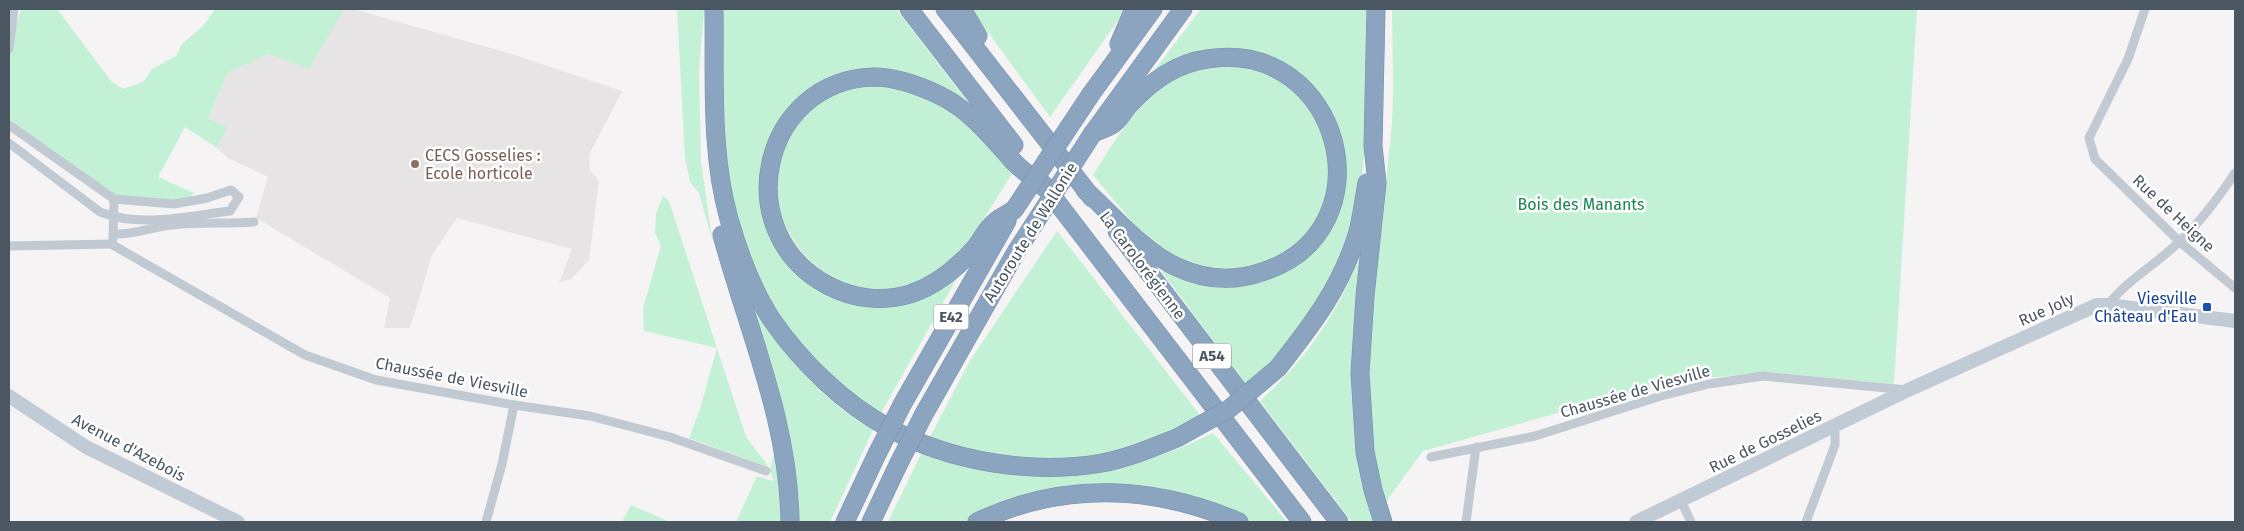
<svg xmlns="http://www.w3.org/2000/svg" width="2244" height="531" font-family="'Fira Sans',sans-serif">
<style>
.education{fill:#e6e4e5}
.green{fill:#c3f1d5}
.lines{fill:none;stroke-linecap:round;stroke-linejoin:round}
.highway-casing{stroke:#7690ad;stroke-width:19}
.street{stroke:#c1cad2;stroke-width:9}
.secondary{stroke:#c1cbd6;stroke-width:14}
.highway{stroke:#8ba5c1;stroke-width:18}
.highway-bridge-casing{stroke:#7690ad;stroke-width:19;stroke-linecap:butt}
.highway-bridge{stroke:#8ba5c1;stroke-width:18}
.education-dot{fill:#8d6e63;stroke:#fff;stroke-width:2}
.transit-dot{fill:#1a4fb4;stroke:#fff;stroke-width:2}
.labels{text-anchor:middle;stroke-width:5;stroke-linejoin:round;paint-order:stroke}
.shield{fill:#fff;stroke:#808990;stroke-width:1}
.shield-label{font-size:15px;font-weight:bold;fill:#4a5661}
.education-label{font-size:16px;fill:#785e54;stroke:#fff;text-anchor:start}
.park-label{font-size:16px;fill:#17864f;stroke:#fff}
.street-label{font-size:16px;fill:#4a5661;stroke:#fff}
.transit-label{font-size:16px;fill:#164399;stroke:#fff;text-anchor:end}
</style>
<rect width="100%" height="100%" fill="#f5f3f3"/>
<!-- education -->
<path class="education" d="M344,9H353L515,55L622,91L589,155L590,170L599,181L589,260L571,279L559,283L572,249L457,218L432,255L410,328H384L390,298L256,218L268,177L228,158L217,148L227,127L208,120L221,87L227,73L269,54L309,68Z"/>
<!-- green -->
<g class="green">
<path d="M21,9H57L111,81L123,89L143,82L152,69L176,56L182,44L204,25L215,9H344L309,69L269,54L227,73L208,119L227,127L217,148L185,127L158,177L194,193L183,202L109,196L9,119V52Z"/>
<path d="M677,9H704L699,71L701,161L712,239L699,193L690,182L685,158Z"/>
<path d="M722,9H896L964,97L959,101L861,74L775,135L777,242L869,303L965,264L880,415L831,379L794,337L755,275L733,212L723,137Z"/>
<path d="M971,9H1126L1050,117Z"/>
<path d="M1201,9H1367L1365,143L1361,188L1350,231L1335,272L1294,341L1246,384L1162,272L1165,270C1182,277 1200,286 1219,287C1317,293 1376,185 1326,103C1315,85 1280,68 1262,56L1147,80Z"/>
<path d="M1392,9H1917L1894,384L1768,372L1668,382L1423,451L1385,503C1352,382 1380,256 1391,134C1395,93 1392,50 1392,9Z"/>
<path d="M1250,67L1287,84L1304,99L1327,141L1330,168L1328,193L1321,213L1311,229L1287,253L1251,270H1203L1162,251L1138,229L1093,175C1118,137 1153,74 1204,68C1219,66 1235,67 1250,67Z"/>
<path d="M883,86C945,96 974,128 1012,174C989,209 971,246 937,272C922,284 898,289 880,289C784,288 736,160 818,105C826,99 836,93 845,90C857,87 870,87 883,86Z"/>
<path d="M663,196L669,201L746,437L769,467L689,438L700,409L717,348L644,331L643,308L661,246L655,232L656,214Z"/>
<path d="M1057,231L1200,415C1186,423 1172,432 1157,439C1113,462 1036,463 988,455C968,452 948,444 929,439L969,362Z"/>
<path d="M1365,246L1359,311L1376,522H1352L1260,401C1311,355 1339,309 1365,246Z"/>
<path d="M745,294C778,349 817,397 873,430L830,522H796Z"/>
<path d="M1213,433L1287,522H1249L1177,496L1005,504L965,522H888L921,454C1023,489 1117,481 1213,433Z"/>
<path d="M775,450L783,510L781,522H736L757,476L773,481L770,469Z"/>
<path d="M631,505L670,522H622Z"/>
</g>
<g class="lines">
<defs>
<g id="highway">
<path d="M714,9C715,78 710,152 729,219C739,254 752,290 772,320C801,362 844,404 889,428C950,462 1034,475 1102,463C1128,458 1152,448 1177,438"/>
<path d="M909,9L1014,145"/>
<path d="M945,9L1092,198"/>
<path d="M962,9L978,36"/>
<path d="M1376,9L1373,146L1377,183L1365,296L1360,373L1365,452L1373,490L1383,522"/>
<path d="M1119,44L1134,9"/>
<path d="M1091,94L1153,9"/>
<path d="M1093,133L1183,9"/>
<path d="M1043,184L1302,522"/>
<path d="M1085,190C1114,216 1142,251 1177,267C1205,280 1233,282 1262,272C1391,231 1342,38 1207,59C1177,63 1150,82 1130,104C1124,110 1120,120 1113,124C1107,128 1099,130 1093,133"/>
<path d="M1014,210C1008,214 1000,217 995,222C986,229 981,241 974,249C956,269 935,286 910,294C883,302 854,299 829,286C727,233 761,80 874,77C895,77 920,86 939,95C970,110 990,135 1012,160C1023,172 1037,181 1050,192"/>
<path d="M1117,231L1339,522"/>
<path d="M722,235C748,331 789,421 790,522"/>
<path d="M1278,368C1312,325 1342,286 1358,232C1362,216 1364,199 1367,183"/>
<path d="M903,403L1007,221"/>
<path d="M924,414L1016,252"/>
<path d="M845,522L877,454"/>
<path d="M871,522L898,465"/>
<path d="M977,522C1063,481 1153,485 1239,522"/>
</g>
</defs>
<!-- highway casing -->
<use href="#highway" class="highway-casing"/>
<!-- street -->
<g class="street">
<path d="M2145,9L2128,59L2089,138L2095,159L2180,242L2235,288"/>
<path d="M9,49L14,9"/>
<path d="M9,125L114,199L174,204L207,198L231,190L239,197L230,211C189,216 140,228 100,212L9,143"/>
<path d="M114,234C134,235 152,227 172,225C199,222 226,224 254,222"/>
<path d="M113,239L114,199"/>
<path d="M111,244L305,355L376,380L514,405L590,416L670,437L766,471"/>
<path d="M9,246L111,244"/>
<path d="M2108,305C2128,279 2157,264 2180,241C2201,221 2219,197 2235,173"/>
<path d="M1431,457L1535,436L1661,396L1709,384L1763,376L1907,390"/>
<path d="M1681,501L1691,522"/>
<path d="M486,522L502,464L514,405"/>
<path d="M1466,522L1476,447"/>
<path d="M1806,522L1835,445V426"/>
</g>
<!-- secondary -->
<g class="secondary">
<path d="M9,396L86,447L238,522"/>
<path d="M1636,522L1908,390L2097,305H2108L2235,321"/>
</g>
<!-- highway -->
<use href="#highway" class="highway"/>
<defs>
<g id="highway-bridge">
<path d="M1014,210L1091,94"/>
<path d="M1016,252L1093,133"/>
<path d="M1177,438L1229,409L1278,368"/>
<path d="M877,454L903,403"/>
<path d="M898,465L924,414"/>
</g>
</defs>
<!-- highway-bridge casing -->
<use href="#highway-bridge" class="highway-bridge-casing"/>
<!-- highway-bridge -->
<use href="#highway-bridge" class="highway-bridge"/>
</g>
<!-- markers -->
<circle class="education-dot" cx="415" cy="164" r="5"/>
<rect class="transit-dot" x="2202" y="302" width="10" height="10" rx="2.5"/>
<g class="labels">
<!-- shield labels -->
<g class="shield">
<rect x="933.5" y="304.5" width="35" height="25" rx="4"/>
<rect x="1193" y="343.5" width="38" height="25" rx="4"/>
</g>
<g class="shield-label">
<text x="951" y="322">E42</text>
<text x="1212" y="361">A54</text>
</g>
<!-- education labels -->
<g class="education-label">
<text x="425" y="161">CECS Gosselies :<tspan x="425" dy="18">Ecole horticole</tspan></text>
</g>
<!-- park labels -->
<g class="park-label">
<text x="1581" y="210">Bois des Manants</text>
</g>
<!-- street labels -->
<g class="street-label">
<text transform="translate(2174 213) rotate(43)" y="6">Rue de Heigne</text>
<text transform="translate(1030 232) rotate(-58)" y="6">Autoroute de Wallonie</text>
<text transform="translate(1143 265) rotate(53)" y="6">La Carolorégienne</text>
<text transform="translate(2046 309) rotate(-24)" y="6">Rue Joly</text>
<text transform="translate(452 377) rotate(11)" y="6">Chaussée de Viesville</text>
<text transform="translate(1635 391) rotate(-16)" y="6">Chaussée de Viesville</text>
<text transform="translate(1765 441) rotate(-26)" y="6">Rue de Gosselies</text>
<text transform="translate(129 447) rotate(28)" y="6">Avenue d'Azebois</text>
</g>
<!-- transit labels -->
<g class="transit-label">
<text x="2197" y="304">Viesville<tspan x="2197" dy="18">Château d'Eau</tspan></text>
</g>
</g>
<!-- border -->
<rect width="2244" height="531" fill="none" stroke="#4a5661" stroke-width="20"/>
</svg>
